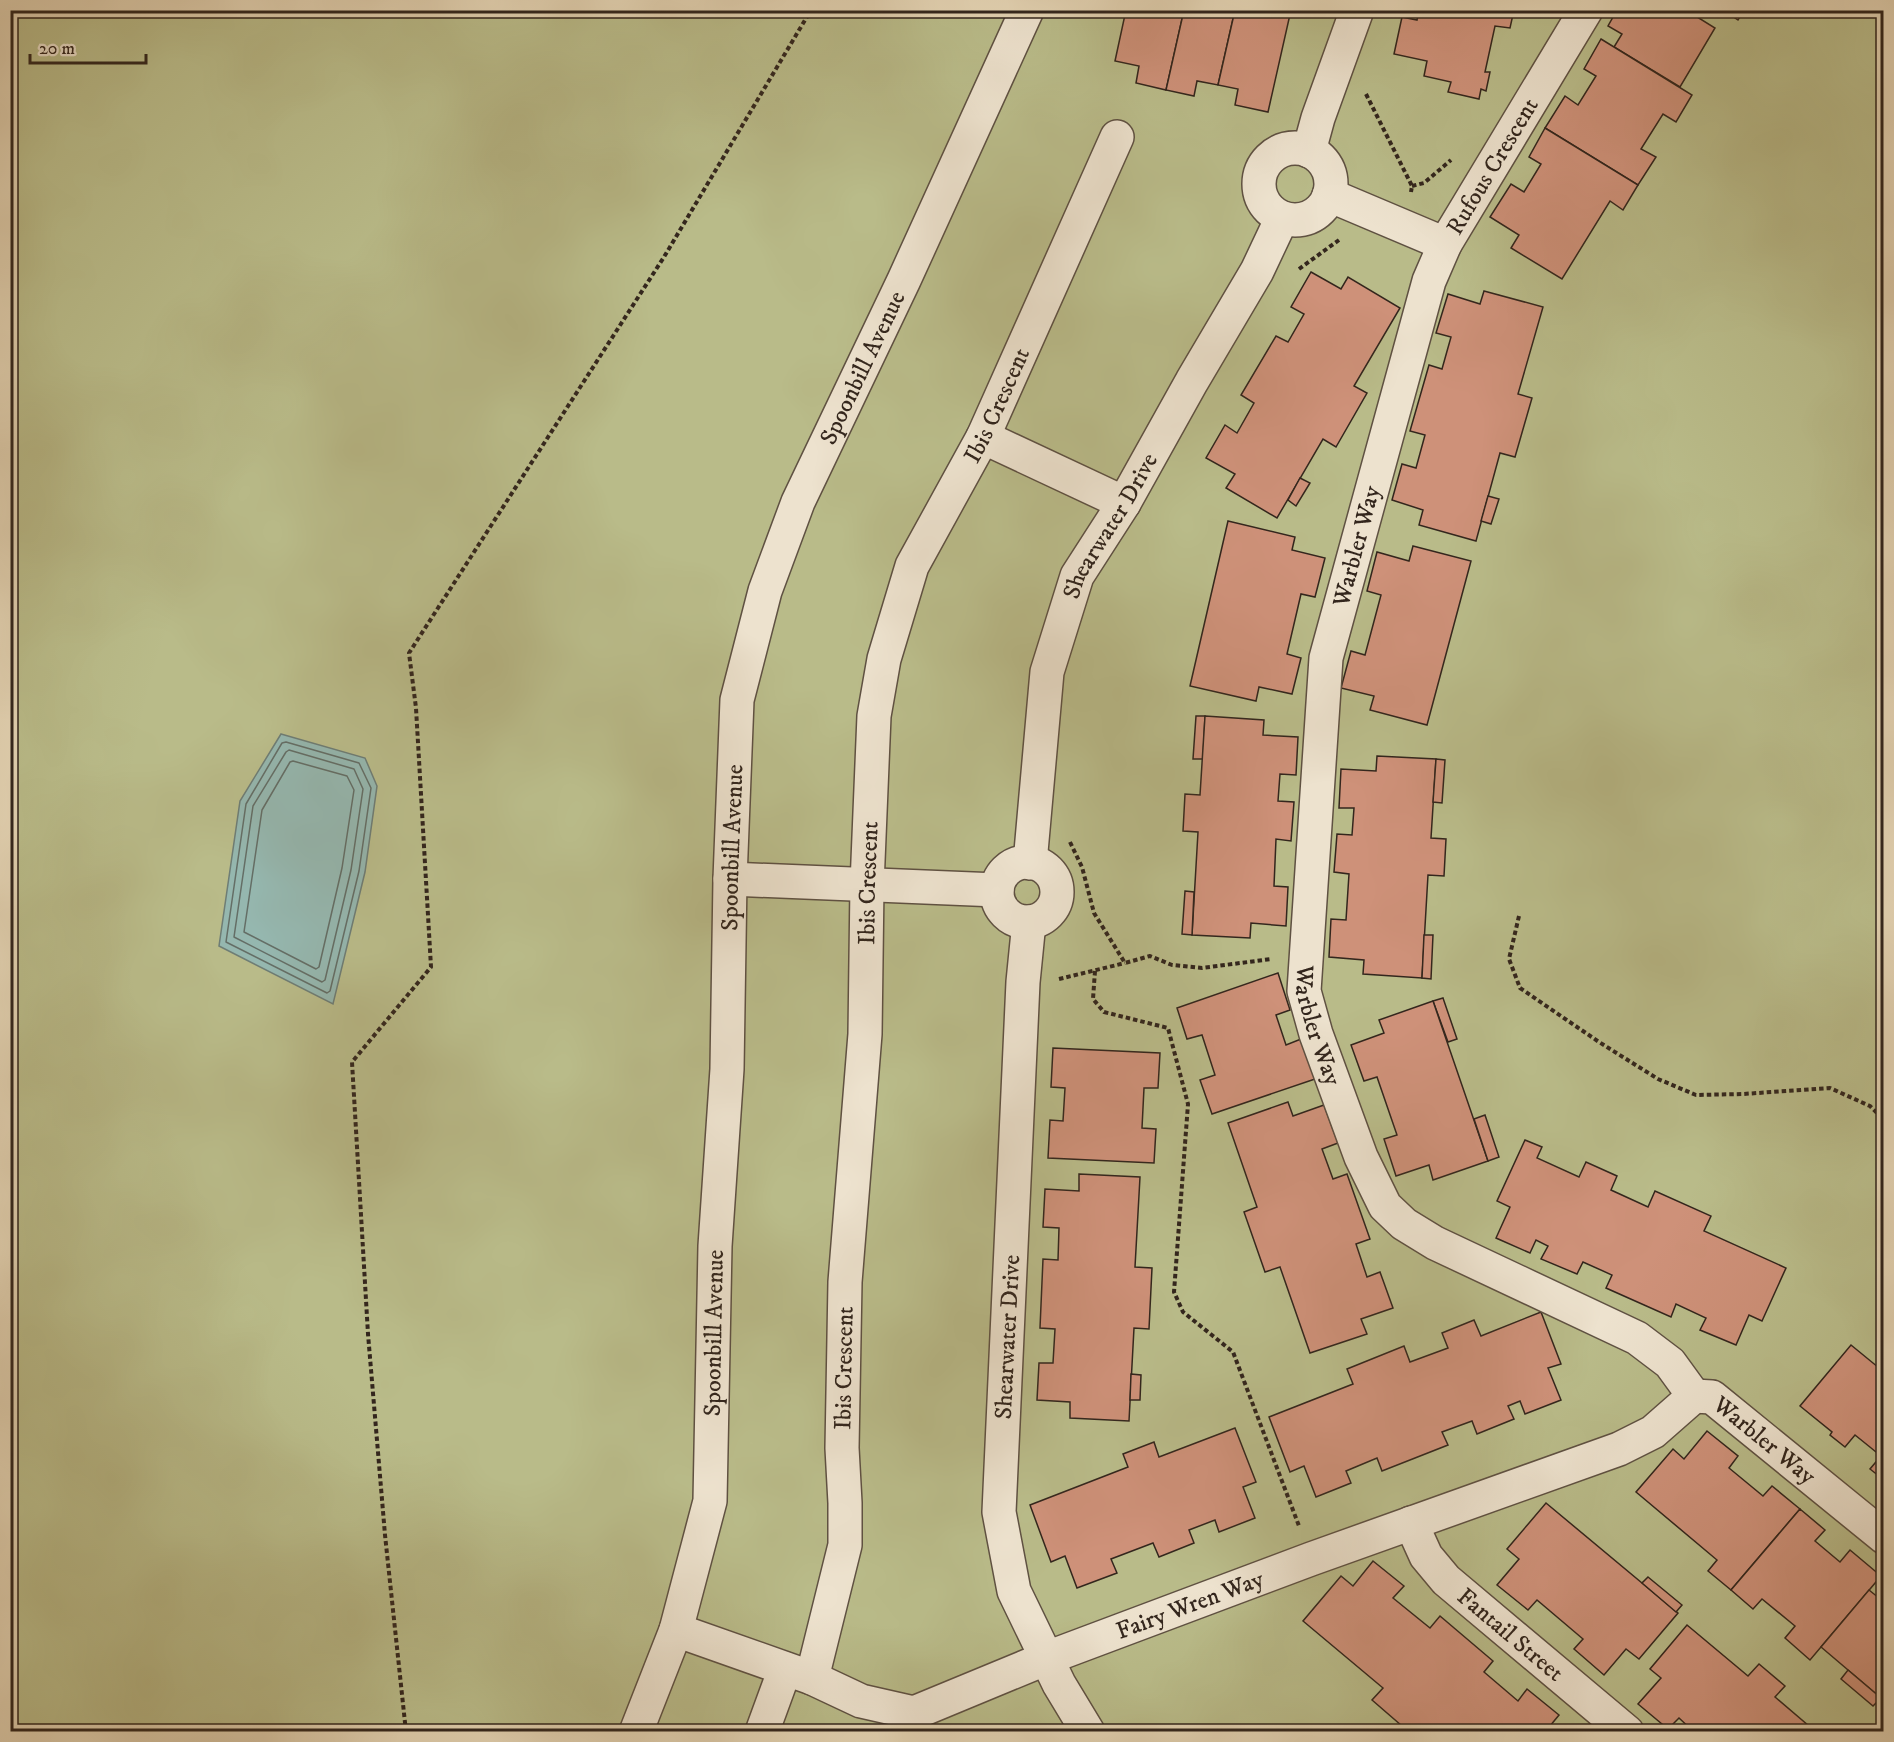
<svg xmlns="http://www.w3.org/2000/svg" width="1894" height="1742" font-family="'IM FELL DW Pica',serif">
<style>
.green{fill:#b9bb89;stroke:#767053;stroke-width:1.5}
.water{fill:#95b7af;stroke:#6e7d75;stroke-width:1.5}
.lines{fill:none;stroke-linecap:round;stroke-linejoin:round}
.shore{stroke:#646e66;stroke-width:1.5}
.building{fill:#ce9179;stroke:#33261d;stroke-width:1.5}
.minor-casing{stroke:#5f5142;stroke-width:36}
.path{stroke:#33261d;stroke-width:4;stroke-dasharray:4.5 3;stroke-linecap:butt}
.minor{stroke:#ede2ce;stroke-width:33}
.labels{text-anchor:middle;stroke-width:4.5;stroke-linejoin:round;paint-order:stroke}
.street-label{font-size:24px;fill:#33261d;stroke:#ede2ce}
</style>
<rect width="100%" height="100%" fill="#e3d3b3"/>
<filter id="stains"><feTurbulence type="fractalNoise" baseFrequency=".00333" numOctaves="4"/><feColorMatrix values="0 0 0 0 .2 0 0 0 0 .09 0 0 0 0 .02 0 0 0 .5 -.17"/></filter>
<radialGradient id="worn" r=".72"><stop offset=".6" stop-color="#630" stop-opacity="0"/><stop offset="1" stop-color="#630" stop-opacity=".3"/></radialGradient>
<!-- green -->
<path class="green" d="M11,11H1883V1731L11,1732Z"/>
<!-- water -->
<path class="water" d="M281,734L365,758L377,786L365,872L333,1004L219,946L240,801Z"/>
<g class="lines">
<!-- shore -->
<g class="shore">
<path d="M286,742L359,763L371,788L359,871L330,991L327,993L226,942L246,804L282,743Z"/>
<path d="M289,750L354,769L363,789L351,870L325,980L322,982L234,937L253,806L286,752Z"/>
<path d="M293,761L347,776L354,790L342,868L319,967L316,969L244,932L262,810L290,762Z"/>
</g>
</g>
<!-- building -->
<g class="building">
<path d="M1126,10H1184L1166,90L1136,83L1139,66L1115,61Z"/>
<path d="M1184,10H1235L1218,85L1197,81L1194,96L1166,90Z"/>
<path d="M1235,10L1250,13V10H1291L1268,112L1235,105L1238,89L1218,85Z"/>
<path d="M1419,10H1514L1510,28L1495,26L1485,72H1490L1486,91L1481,89L1479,99L1448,92L1451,82L1424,76L1427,61L1394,54L1402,17L1417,20Z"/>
<path d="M1617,10H1686L1715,28L1680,87L1614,47L1622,34L1608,26Z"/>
<path d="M1723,10H1744L1738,20Z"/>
<path d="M1601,39L1692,95L1676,122L1663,114L1641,149L1656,157L1638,185L1545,128L1565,96L1578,105L1596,76L1584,69Z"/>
<path d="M1545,128L1638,185L1623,210L1610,201L1562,279L1511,248L1519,235L1490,217L1511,184L1524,192L1541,164L1529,157Z"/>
<path d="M1311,272L1341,289L1348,277L1400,308L1354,386L1367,393L1336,447L1323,439L1277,518L1226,488L1235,474L1206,458L1225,425L1237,433L1254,403L1241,395L1276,336L1288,342L1304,314L1291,307Z"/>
<path d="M1484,291L1543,307L1518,394L1532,398L1515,457L1500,453L1476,541L1419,525L1423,510L1392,500L1402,464L1416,468L1425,435L1410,431L1429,365L1442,369L1451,337L1436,333L1448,294L1480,304Z"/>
<path d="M1300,478L1310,483L1296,506L1288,500Z"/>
<path d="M1488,496L1499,499L1491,524L1481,521Z"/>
<path d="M1228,521L1295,537L1292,550L1325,558L1315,597L1301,594L1287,654L1301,658L1292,694L1259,687L1256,701L1190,686Z"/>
<path d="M1413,546L1471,561L1427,725L1370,710L1374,696L1341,688L1351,651L1365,655L1381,595L1367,591L1377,552L1409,561Z"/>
<path d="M1196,716H1205L1203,759H1193Z"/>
<path d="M1205,716L1264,720L1263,735L1298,737L1296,775L1280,774L1278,801L1294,802L1291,841L1276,839L1274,886L1288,887L1286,926L1251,923L1250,938L1192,935L1198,832L1183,831L1185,794L1200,795Z"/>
<path d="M1377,756L1436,759L1431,838L1446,839L1444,876L1428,875L1422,978L1363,974L1364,960L1329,957L1331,919L1346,920L1349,874L1334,872L1337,834L1352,835L1354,808H1339L1341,769L1376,771Z"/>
<path d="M1436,759L1445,760L1442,803L1433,802Z"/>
<path d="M1185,891L1194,892L1192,935L1182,934Z"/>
<path d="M1424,935H1433L1431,979L1422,978Z"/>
<path d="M1278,973L1290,1010L1276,1015L1286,1045L1301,1039L1315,1079L1212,1114L1200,1080L1215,1075L1202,1035L1187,1039L1177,1008Z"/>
<path d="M1443,998L1457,1039L1448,1042L1433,1001Z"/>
<path d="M1433,1001L1488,1161L1433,1180L1429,1165L1396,1176L1384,1139L1397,1135L1377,1077L1364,1081L1351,1045L1384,1033L1379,1020Z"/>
<path d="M1053,1048L1160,1053L1158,1088H1144L1142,1128L1156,1129L1154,1163L1048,1158L1050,1120L1063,1121L1065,1088L1051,1087Z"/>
<path d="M1288,1102L1293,1116L1324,1105L1338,1143L1322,1149L1333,1179L1347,1174L1370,1239L1356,1244L1367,1277L1380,1272L1393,1308L1361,1319L1367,1334L1310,1353L1280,1267L1265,1272L1244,1212L1257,1207L1228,1123Z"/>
<path d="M1485,1115L1499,1157L1488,1161L1474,1119Z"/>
<path d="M1525,1140L1542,1147L1537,1158L1579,1177L1586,1162L1617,1176L1611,1190L1648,1207L1655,1191L1711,1216L1704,1231L1786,1268L1762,1321L1749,1315L1736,1345L1700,1330L1706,1318L1676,1304L1671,1317L1606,1288L1612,1275L1583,1262L1577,1274L1541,1259L1548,1246L1536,1240L1530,1253L1496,1238L1510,1207L1497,1201Z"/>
<path d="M1079,1174L1140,1177L1135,1267L1152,1268L1149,1329L1134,1328L1129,1421L1070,1418V1402L1037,1400L1039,1363H1053L1055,1329L1040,1328L1043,1259L1058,1260L1059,1228L1043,1227L1045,1189L1079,1191Z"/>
<path d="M1541,1312L1561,1364L1548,1368L1561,1400L1525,1414L1520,1401L1508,1406L1514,1419L1477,1434L1472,1421L1442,1432L1448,1445L1382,1471L1377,1458L1346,1471L1351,1483L1316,1497L1304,1466L1290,1472L1269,1417L1353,1384L1347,1369L1404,1346L1410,1362L1448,1348L1442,1333L1474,1320L1481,1336Z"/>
<path d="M1851,1345L1884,1372V1480L1870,1469L1881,1456L1855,1435L1845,1447L1830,1435L1832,1432L1800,1406Z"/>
<path d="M1131,1374L1141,1375L1140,1400H1130Z"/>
<path d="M1235,1428L1256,1482L1243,1487L1255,1518L1219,1532L1215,1520L1189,1530L1194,1543L1159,1557L1153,1543L1111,1559L1117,1573L1077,1588L1065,1556L1051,1562L1030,1505L1128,1467L1123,1454L1154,1442L1159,1457Z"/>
<path d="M1707,1431L1738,1456L1729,1468L1763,1496L1772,1486L1800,1509L1731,1590L1708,1571L1717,1560L1636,1492L1673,1449L1684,1459Z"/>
<path d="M1546,1503L1678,1613L1639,1659L1626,1649L1604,1675L1574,1649L1583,1639L1537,1600L1528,1610L1497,1585L1519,1559L1507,1549Z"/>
<path d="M1800,1509L1825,1530L1815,1541L1840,1562L1850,1550L1881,1576L1810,1660L1785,1638L1795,1626L1762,1599L1753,1609L1731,1590Z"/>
<path d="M1373,1561L1404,1586L1393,1598L1430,1628L1440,1616L1493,1661L1484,1672L1518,1701L1527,1689L1559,1715L1545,1732H1433L1429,1728L1425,1732H1409L1372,1700L1383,1688L1303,1621L1341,1576L1353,1586Z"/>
<path d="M1648,1577L1682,1605L1676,1612L1642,1583Z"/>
<path d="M1869,1590L1884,1602V1695L1881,1698L1821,1647Z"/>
<path d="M1687,1625L1748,1676L1759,1664L1785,1686L1775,1697L1816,1732H1694L1679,1718L1668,1729L1638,1704L1661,1678L1650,1669Z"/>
<path d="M1848,1670L1881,1698L1873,1706L1841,1679Z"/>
</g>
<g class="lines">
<defs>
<g id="minor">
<path id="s1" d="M1586,10L1445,244L1429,281L1326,658L1304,991L1316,1034L1361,1157L1385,1206L1404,1224L1435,1243L1637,1338L1670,1363L1694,1396"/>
<circle cx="1295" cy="184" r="36"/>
<path d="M1309,151L1318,118L1357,10"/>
<path d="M1329,195L1445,244"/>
<path d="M983,437L1124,503"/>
<circle cx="1027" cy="892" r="30"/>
<path id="s2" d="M1030,863L1047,672L1077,576L1124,503L1192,381L1257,271L1282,218"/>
<path d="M730,879L997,890"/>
<path d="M1029,922L1023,982L999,1512L1014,1591L1059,1684L1088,1732"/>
<path id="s3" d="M1694,1396L1712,1397L1884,1537"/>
<path id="s4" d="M1411,1523L1426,1556L1446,1580L1627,1732"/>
<path id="s5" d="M676,1630L812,1678L861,1701L914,1713L1047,1658L1311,1559L1619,1449L1653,1432L1694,1396"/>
<path id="s6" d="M812,1678L845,1545V1503L842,1448L845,1282L865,1034L867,885L874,716L884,659L912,566L983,437L1117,137"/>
<path id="s7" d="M636,1732L676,1630L710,1501L715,1246L727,1069L730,879L737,700L765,591L798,502L904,280L1027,10"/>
<path d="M762,1732L785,1669"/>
</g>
</defs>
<!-- minor casing -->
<use href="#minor" class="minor-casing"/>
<!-- path -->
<g class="path">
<path d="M1366,94L1412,186L1411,192"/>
<path d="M1412,186L1424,183L1451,160"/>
<path d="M1299,269L1339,240"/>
<path d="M1070,842L1082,867L1094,913L1125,963L1150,956L1172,965L1202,968L1271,959"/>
<path d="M1519,916L1509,959L1520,988L1599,1042L1658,1079L1696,1095L1743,1094L1830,1088L1870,1106L1884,1120"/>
<path d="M1095,971L1093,999L1104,1012L1168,1028L1188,1104L1174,1292L1183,1312L1233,1352L1299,1526"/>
<path d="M1059,979L1125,963"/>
<path d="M406,1732L385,1535L368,1334L352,1062L431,967L416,708L409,653L664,257L811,10"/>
</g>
<!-- minor -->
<use href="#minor" class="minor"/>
</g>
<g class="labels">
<!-- street labels -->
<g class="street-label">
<text transform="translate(1492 166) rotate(-59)" y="8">Rufous Crescent</text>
<text dy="8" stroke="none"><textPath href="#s7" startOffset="1401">Spoonbill Avenue</textPath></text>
<text dy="8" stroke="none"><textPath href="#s6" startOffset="1304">Ibis Crescent</textPath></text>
<text dy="8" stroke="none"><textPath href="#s2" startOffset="352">Shearwater Drive</textPath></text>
<text transform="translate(1356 546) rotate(-75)" y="8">Warbler Way</text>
<text dy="8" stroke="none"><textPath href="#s7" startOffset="897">Spoonbill Avenue</textPath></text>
<text dy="8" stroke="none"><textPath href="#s6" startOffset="800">Ibis Crescent</textPath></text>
<text dy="8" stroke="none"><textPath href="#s1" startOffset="1074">Warbler Way</textPath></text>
<text dy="8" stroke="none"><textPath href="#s7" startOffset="411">Spoonbill Avenue</textPath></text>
<text transform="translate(1007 1337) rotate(-87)" y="8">Shearwater Drive</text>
<text dy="8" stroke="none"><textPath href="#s6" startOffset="314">Ibis Crescent</textPath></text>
<text dy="8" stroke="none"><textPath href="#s3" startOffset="86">Warbler Way</textPath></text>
<text dy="8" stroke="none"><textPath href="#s5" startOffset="549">Fairy Wren Way</textPath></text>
<text dy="8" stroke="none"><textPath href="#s4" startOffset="152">Fantail Street</textPath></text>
</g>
</g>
<!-- margin -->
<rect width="1894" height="1742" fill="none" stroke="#e3d3b3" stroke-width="36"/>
<rect x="12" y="12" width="1870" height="1718" fill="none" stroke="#33261d" stroke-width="3"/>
<rect x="18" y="18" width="1858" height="1706" fill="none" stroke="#33261d" stroke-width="1.5"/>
<!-- scale -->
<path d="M30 54v9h116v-9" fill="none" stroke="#33261d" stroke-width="3"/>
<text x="39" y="54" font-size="18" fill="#33261d" stroke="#ede2ce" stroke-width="4.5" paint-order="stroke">20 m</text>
<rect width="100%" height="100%" filter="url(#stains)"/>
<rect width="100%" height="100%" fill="url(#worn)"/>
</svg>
